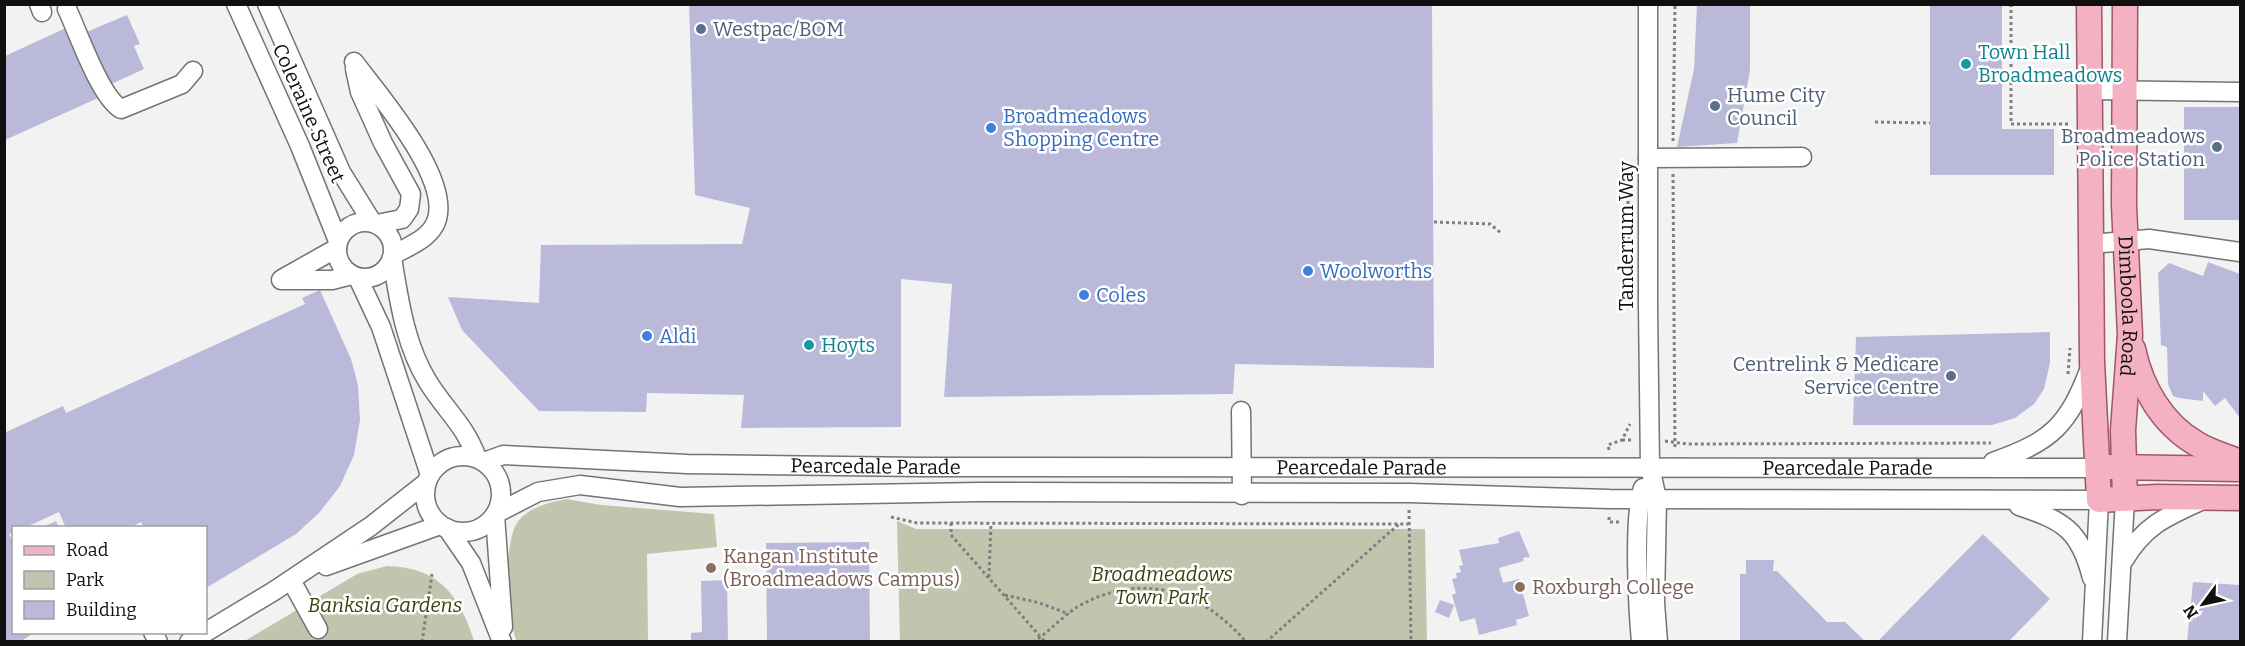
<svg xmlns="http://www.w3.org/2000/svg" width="2245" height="646" font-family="Bitter,serif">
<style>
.green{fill:#bfc6ad}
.building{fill:#bbb9d9}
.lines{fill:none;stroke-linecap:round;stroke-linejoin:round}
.minor-casing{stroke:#737374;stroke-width:21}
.major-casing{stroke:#9e576a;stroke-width:27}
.path{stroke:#7f7f80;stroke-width:3;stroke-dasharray:3 3;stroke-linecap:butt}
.minor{stroke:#fff;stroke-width:18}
.major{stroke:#f3b1c2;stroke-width:24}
.service-dot{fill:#5c6f8a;stroke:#fff;stroke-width:2}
.culture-dot{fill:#0f9aa8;stroke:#fff;stroke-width:2}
.shop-dot{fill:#3f7fe0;stroke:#fff;stroke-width:2}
.education-dot{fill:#8d6e63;stroke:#fff;stroke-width:2}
.labels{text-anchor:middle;stroke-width:5;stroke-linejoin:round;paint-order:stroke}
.service-label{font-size:20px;fill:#4e5e75;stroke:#fff;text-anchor:start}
.culture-label{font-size:20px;fill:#0d838f;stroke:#fff;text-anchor:start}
.street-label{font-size:20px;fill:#101011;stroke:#fff}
.shop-label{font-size:20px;fill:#366cbe;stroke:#fff;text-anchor:start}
.education-label{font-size:20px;fill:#785e54;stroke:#fff;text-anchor:start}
.park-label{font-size:20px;font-style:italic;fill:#37410b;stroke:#fff}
</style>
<rect width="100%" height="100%" fill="#f2f2f3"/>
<!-- green -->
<g class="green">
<path d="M566,499L601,505L714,514L717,547L647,554L648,641L517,642C507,618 503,545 517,523C528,507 548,503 566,499Z"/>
<path d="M897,521L916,529H1425L1427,641H900Z"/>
<path d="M387,566C439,567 460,596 474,641L243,642L357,574Z"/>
</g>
<!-- building -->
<g class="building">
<path d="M689,4H1432L1434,368L1235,364L1233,394L944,397L952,284L901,279V427L741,428L744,395L647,393L646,412L539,411L462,330L448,297L539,303L541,245L742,244L750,208L695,195Z"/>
<path d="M1697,4L1750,5V70L1737,143L1677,147L1694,69Z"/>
<path d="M1930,4H2002V129H2054V175H1930Z"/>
<path d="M127,15L140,44L134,46L144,69L107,86L84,33Z"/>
<path d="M66,28L98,98L5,140V56Z"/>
<rect x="2184" y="107" width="56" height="113"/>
<path d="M2208,262L2240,274V418L2225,398L2215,406L2203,391V401L2179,398L2173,396L2168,384L2167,347L2161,345L2158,273L2169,263L2203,276Z"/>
<path d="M320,290L351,359L358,385L360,420L354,455L340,486L319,513L296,534L206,588V528H144L141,522L129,528H66L59,512L24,528H14V532L9,534L14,544V632H35L20,642H4V433L63,406L66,413L305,304L302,298Z"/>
<path d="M2050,332V363L2044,389L2034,404L2015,418L1992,425H1853L1856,337Z"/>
<path d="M56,521L59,528H41Z"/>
<path d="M1519,531L1530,557L1523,558L1524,561L1499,568L1503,583L1519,579L1529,616L1516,620L1517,625L1479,635L1475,618L1460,622L1452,595L1456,593L1452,579L1457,578L1456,573L1461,572L1459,566L1463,565L1459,550L1499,543L1498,538Z"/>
<path d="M1983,534L2050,599L2008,642H1877Z"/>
<path d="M869,542L870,642H767L766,543Z"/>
<path d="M1746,560H1774L1773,571H1777L1827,622H1845L1866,642H1740V574H1746Z"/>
<path d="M727,580L728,642H691V633L702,632L701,581Z"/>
<path d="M2193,582L2240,585V642H2187Z"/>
<path d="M1440,600L1454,605L1449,618L1435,612Z"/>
</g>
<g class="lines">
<defs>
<g id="minor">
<path d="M39,4L42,12"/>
<path d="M236,4L300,146L338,241"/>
<path d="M267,4L341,172L372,222"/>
<path d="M1648,4V306L1650,467L1657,499L1655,603L1658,642"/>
<path d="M67,9C78,32 100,97 121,109L182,84L193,71"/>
<path d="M354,62C378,94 458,185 434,226C425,241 407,247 393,255"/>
<path d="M355,69L360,92L383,143L411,194L409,209L402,219L377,224"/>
<path d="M2090,90L2240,92"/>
<path d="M1648,158L1802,157"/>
<circle cx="365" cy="250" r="28"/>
<path d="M2091,244L2149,239L2240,252"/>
<path d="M392,258C399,300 405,345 428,382C446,411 465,425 477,458"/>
<path d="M358,278L381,327L430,475"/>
<path d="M282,279L337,248"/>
<path d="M281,280H332L352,275"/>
<path d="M1241,411L1242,495"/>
<circle cx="463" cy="494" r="38"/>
<path id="s1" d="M484,462L503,455L687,464L921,467L2097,468"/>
<path d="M1993,462C2052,441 2068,426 2090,368"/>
<path d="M2019,506C2064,521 2080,530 2092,578"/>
<path d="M497,513L538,492L580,485L680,497L980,492L1409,493L1609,499L2099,500L2092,642"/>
<path d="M495,515L503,627"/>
<path d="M447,528L471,563L502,642"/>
<path d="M2124,560C2145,524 2168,516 2205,499"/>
<path d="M326,566L440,525"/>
<path d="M291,580L318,629"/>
<path d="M153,632L158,642"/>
<path d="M206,632L274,591L371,526L427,482"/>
<path d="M189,642L204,632"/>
<path d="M1641,642C1638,609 1633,517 1643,488"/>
<path d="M2117,642L2125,499"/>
</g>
<g id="major">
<path d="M2089,4L2092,362L2099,500L2157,497L2240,498"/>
<path id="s2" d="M2125,4L2124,205L2130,335L2123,430L2125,499"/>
<path d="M2133,349C2141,387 2162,424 2197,444C2210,452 2226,456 2240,462"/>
<path d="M2109,467L2240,469"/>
</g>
</defs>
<!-- minor casing -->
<use href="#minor" class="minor-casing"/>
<!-- major casing -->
<use href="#major" class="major-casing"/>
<!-- path -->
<g class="path">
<path d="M2011,4V124H2071"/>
<path d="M1875,122L1930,123"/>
<path d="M1673,141L1675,4"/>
<path d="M1673,174L1675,450"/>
<path d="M1628,201L1629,242"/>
<path d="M1434,222L1490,224L1501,233"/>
<path d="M2068,374L2070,348"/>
<path d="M1622,440H1632"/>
<path d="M1665,441L1687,444L1991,443"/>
<path d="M1609,450L1608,445L1622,440L1630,424"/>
<path d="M1409,510L1411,642"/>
<path d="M891,517L917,523L1409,524"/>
<path d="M1609,517V522H1621"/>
<path d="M951,523V535L1045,642"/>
<path d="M989,577L991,523"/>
<path d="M1005,595L1040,603L1069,614"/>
<path d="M422,642L432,574"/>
<path d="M1033,642C1049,632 1062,617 1077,607C1139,571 1201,589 1246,642"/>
<path d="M1266,642L1399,524"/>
</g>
<!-- minor -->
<use href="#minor" class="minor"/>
<!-- major -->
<use href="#major" class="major"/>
</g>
<!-- markers -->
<g class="service-dot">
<circle cx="701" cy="29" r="6"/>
<circle cx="1715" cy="106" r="6"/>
<circle cx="2217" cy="147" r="6"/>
<circle cx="1951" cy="376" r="6"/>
</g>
<g class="culture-dot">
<circle cx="1966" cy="64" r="6"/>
<circle cx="809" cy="345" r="6"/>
</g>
<g class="shop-dot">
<circle cx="991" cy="128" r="6"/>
<circle cx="1308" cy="271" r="6"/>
<circle cx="1084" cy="295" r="6"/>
<circle cx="647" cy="336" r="6"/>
</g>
<g class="education-dot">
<circle cx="711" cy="568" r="6"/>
<circle cx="1520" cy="587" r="6"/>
</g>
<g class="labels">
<!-- service labels -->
<g class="service-label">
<text x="713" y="36">Westpac/BOM</text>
<text x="1727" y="102">Hume City<tspan x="1727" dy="23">Council</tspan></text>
<text x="2205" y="143" text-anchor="end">Broadmeadows<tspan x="2205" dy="23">Police Station</tspan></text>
<text x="1939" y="371" text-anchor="end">Centrelink &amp; Medicare<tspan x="1939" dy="23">Service Centre</tspan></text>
</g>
<!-- culture labels -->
<g class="culture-label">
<text x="1978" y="59">Town Hall<tspan x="1978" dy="23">Broadmeadows</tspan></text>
<text x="821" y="352">Hoyts</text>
</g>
<!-- street labels -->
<g class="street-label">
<text transform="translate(309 113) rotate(66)" y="7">Coleraine Street</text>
<text transform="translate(1626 236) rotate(-90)" y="7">Tanderrum Way</text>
<text dy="7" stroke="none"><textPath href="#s2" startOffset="302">Dimboola Road</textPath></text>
<text dy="7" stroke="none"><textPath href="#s1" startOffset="393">Pearcedale Parade</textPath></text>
<text dy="7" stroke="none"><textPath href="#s1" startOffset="879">Pearcedale Parade</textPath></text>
<text dy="7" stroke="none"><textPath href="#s1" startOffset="1365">Pearcedale Parade</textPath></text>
</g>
<!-- shop labels -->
<g class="shop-label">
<text x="1003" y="123">Broadmeadows<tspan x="1003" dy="23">Shopping Centre</tspan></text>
<text x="1320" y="278">Woolworths</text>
<text x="1096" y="302">Coles</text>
<text x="659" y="343">Aldi</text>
</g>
<!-- education labels -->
<g class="education-label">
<text x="723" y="563">Kangan Institute<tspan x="723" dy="23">(Broadmeadows Campus)</tspan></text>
<text x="1532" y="594">Roxburgh College</text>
</g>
<!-- park labels -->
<g class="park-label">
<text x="1162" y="581">Broadmeadows<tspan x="1162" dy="23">Town Park</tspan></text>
<text x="385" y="612">Banksia Gardens</text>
</g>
</g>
<!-- border -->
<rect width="2245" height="646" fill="none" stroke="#101011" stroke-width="12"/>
<!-- legend -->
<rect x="12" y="526" width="195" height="108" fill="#ffffff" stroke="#9f9fa0" stroke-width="1.5"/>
<rect x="24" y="546" width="30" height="9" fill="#f3b1c2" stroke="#9f9fa0" stroke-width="1.5"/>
<text x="66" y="556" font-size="18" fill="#101011">Road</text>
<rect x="24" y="571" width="30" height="18" fill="#bfc6ad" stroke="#9f9fa0" stroke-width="1.5"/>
<text x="66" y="586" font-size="18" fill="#101011">Park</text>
<rect x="24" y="601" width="30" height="18" fill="#bbb9d9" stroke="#9f9fa0" stroke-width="1.5"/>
<text x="66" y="616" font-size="18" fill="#101011">Building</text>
<!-- north arrow -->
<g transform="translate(2203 604) rotate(237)" stroke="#ffffff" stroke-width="4.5" paint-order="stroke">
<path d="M0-4.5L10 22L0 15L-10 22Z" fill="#101011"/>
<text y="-9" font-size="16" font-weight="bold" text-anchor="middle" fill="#101011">N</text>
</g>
</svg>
